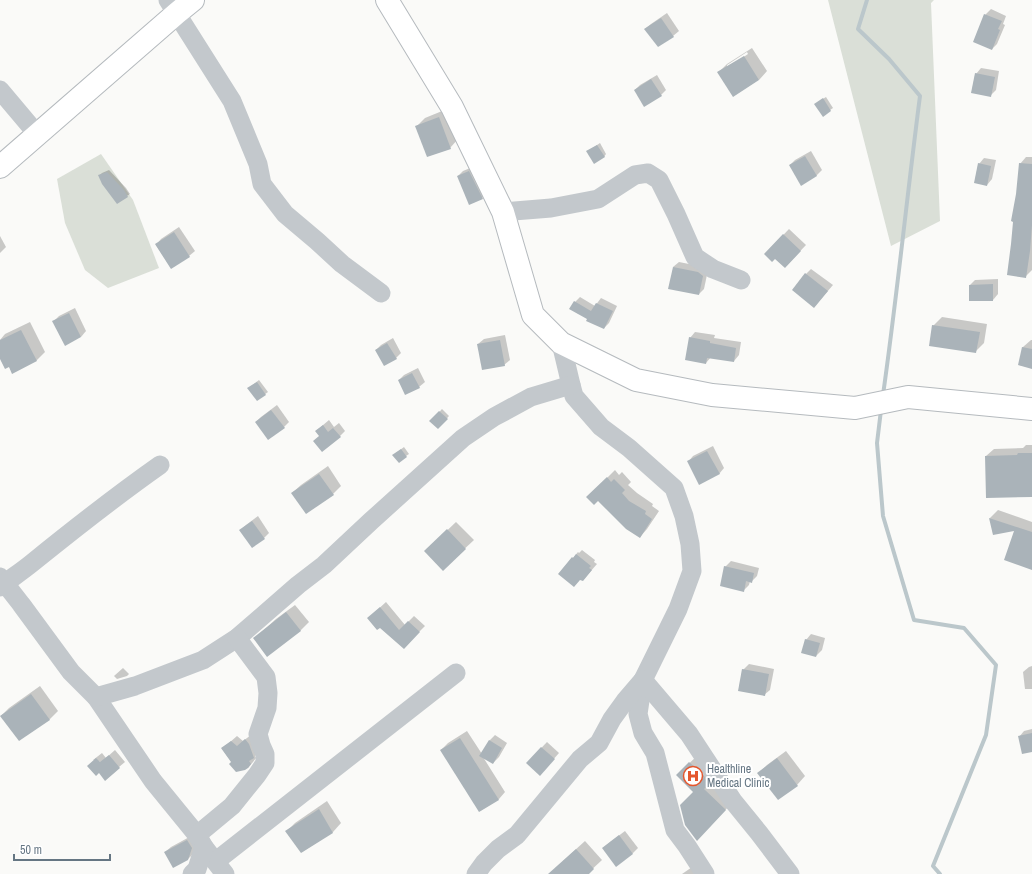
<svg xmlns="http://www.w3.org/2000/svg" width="1032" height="874" font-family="'Archivo Narrow',sans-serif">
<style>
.green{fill:#dadfd7}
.shadow{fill:#0003;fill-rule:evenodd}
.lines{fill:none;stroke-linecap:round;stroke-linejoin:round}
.stream{stroke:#bbc7cb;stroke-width:4}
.building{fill:#aab3b9}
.major-casing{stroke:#b5babe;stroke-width:24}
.minor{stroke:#c3c8cc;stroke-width:19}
.major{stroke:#fff;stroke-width:22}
.labels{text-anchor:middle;stroke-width:4;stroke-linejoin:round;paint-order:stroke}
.poi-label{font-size:12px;fill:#657683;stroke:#fff;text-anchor:start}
</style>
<rect width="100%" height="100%" fill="#fafaf8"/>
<!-- green -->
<g class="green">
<path d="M828,0H934L931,3L940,221L891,246Z"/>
<path d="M101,154L133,200L159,268L108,288L85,270L65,223L57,179Z"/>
</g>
<!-- shadow -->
<g class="shadow">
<path d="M991,9L1006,16L1003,24L1005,25L997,44L992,49L985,15Z"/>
<path d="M667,13L679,31L673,36L645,29L651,24Z"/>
<path d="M752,48L767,71L759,80L719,72L727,64ZM747,52L748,54L727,68V65Z"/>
<path d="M981,68L999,71L996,90L991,95L976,74Z"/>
<path d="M657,75L666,90L661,95L635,90L640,85Z"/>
<path d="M826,97L833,108L823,115L818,102Z"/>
<path d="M447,109L458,139L450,148L417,126L425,118Z"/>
<path d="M600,143L606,154L604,157L588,151Z"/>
<path d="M811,151L822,170L816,176L790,165L795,160Z"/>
<path d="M1026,157H1032V270L1025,277L1017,194L1020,164Z"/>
<path d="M984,158L996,160L992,179L987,185L979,164Z"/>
<path d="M475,166L488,193L482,198L458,176L463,171Z"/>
<path d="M109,170L126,188L130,194L117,202L100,175L102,173Z"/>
<path d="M179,227L195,251L189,256L171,268L156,245L161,239Z"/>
<path d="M789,229L806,245L785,267L775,257L765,254Z"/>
<path d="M0,236L6,247L0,253Z"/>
<path d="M679,262L704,267L708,270L704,289L699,294L673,267Z"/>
<path d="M811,269L833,285L814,307L806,274Z"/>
<path d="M998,279V294L993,300L970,285L975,280Z"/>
<path d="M580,297L595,306L601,298L617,306L609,323L604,328L588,319L575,302Z"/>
<path d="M75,308L86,331L81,337L54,321L59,316Z"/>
<path d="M942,317L987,324L984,343L976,351L933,326Z"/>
<path d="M30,322L45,352L37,360L12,372L0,349V340L5,334Z"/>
<path d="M695,332L715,335L714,338L741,342L739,355L734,361L711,357L706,363L690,338Z"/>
<path d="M505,335L510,360L504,365L478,344L484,339Z"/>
<path d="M393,338L401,353L396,358L376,350L381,345Z"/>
<path d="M1031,340H1032V368L1019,365L1023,347Z"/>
<path d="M418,368L425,382L419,387L399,380L404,375Z"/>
<path d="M259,380L268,392L257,400L251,386Z"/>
<path d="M277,405L289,422L284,427L256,422L261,417Z"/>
<path d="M442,409L449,416L438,428L431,421Z"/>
<path d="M329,420L334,427L339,423L345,431L340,436H320L316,431Z"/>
<path d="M1026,445H1032V496L986,456L994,449L1023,448Z"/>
<path d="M713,446L724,468L719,474L688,462L693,456Z"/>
<path d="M404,447L409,454L406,456L396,453Z"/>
<path d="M328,466L341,486L333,494L292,493L301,485Z"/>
<path d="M615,470L619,475L622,472L631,482L628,485L637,493L653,504L652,506L659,511L647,529L640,537L598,500L588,497Z"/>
<path d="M998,510L1032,522V569L1015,530L993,533L990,518Z"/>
<path d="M258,516L269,533L264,538L241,530L246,525Z"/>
<path d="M456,522L474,540L443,569L434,543Z"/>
<path d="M582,550L595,560L594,562L597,564L583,580L573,558L578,552L579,553Z"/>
<path d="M731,561L759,568L757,576L752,581H750L749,585L743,591L725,567Z"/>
<path d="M386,602L405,625L414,616L425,626L409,642L374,613Z"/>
<path d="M295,605L309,622L300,631L255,638L276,619Z"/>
<path d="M811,634L825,638L822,650L816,656L806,640Z"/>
<path d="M749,664L774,669L770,690L764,695L743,670Z"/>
<path d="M1032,666V689H1025L1023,672L1029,667Z"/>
<path d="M123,668L129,674L127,676L117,679L114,676Z"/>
<path d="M40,686L58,711L49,720L1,716L9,708Z"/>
<path d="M1032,729V751L1019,737L1024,731Z"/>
<path d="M467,731L482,754L489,741L495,735L507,743L499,757L493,763L483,757L505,792L499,799L480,811L441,750L448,743Z"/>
<path d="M251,735L259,752L255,756L256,758L253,762L248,768L232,762L222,749L237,736L243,741Z"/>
<path d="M547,742L559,753L545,769L527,763Z"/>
<path d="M115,750L125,762L119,767L93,760L102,753L106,758Z"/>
<path d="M786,751L805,776L797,785L759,773L767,765Z"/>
<path d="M698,755L733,802L697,839L694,792L677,775Z"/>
<path d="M327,801L341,823L333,832L302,852L287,831L295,823Z"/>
<path d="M625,831L638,848L633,853L617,865L603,848L609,843Z"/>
<path d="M193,835L197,842L193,854L188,859L165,852L171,847Z"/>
<path d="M585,841L602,860L587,874H560L563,861Z"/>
<path d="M698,863L705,874H682Z"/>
</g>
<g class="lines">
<!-- stream -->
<g class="stream">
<path d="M867,0L858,29L889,59L920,96C907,196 897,296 883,395"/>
<path d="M881,410L877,443L883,516L914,620L964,628L996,665L986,735L933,866L940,874"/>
</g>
</g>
<!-- building -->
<g class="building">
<path d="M984,14L1002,21L998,29L1000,30L992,50L973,42Z"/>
<path d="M661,18L674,37L658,47L644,29Z"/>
<path d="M744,56L759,80L733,97L717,72Z"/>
<path d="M975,73L995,77L991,97L971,93Z"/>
<path d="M651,79L662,96L644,107L634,90Z"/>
<path d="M823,98L831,111L823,117L814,104Z"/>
<path d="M439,117L451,149L427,157L415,126Z"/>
<path d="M597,145L605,157L594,164L586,151Z"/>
<path d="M805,156L817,176L801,186L789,165Z"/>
<path d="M978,163L991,166L987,186L974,183Z"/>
<path d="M1019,163L1032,164V225L1030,251L1026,278L1007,275L1011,244L1013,222L1011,221L1016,194Z"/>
<path d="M469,171L483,199L469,205L457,176Z"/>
<path d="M107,172L124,190L128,197L117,204L102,184L98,175Z"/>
<path d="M174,232L190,257L171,269L155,244Z"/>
<path d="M783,234L801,251L785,268L775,259L772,262L764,254Z"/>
<path d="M673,267L698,272L703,276L699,295L668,289Z"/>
<path d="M805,273L828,291L814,308L792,290Z"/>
<path d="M993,284V301H969V285Z"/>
<path d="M574,301L591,311L596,303L613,311L604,329L586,321L587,319L569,309Z"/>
<path d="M69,313L81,337L65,346L52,321Z"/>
<path d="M932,325L980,332L976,353L929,346Z"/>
<path d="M21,330L37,361L12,374L9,367L5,369L0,359V340Z"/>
<path d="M689,337L710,341V343L736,348L734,362L707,358L706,364L685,360Z"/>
<path d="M500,340L505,366L482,370L477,344Z"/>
<path d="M387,343L397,359L384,366L375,350Z"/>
<path d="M1022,347L1032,349V369L1018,365Z"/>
<path d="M412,373L420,388L405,395L398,380Z"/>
<path d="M257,382L266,395L257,401L247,388Z"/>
<path d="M271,410L285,428L268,440L255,422Z"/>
<path d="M439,411L448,419L438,429L429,421Z"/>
<path d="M323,425L328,432L333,428L341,437L322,452L313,441L319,436L315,431Z"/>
<path d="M401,449L407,457L399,463L392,455Z"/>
<path d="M707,451L720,474L699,485L687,461Z"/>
<path d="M1018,453H1032V497L986,498L985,456L1017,455Z"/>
<path d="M319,474L334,495L306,514L291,493Z"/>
<path d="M607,477L611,482L614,479L625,490L622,493L629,501L646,511L645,514L652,519L640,538L626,529L598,501L594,505L586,497Z"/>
<path d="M989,518L1032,532V570L1004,560L1014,531L993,535Z"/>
<path d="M252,521L265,539L252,548L239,530Z"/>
<path d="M447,529L466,549L443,571L424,551Z"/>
<path d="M576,554L591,566L589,568L592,570L583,581L580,580L574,587L558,574L572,557L573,558Z"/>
<path d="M724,566L754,573L752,583L746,581L744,592L720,586Z"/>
<path d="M380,607L399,630L408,621L420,632L404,649L380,628L377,630L367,618Z"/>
<path d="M286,612L301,631L267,657L253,638L267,627Z"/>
<path d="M805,639L820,643L816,657L801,653Z"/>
<path d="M742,669L769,674L765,696L738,691Z"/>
<path d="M31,694L50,720L19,741L0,716Z"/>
<path d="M1032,733V752L1022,754L1018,736Z"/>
<path d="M460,738L499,800L479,812L440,750Z"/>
<path d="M245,739L249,744L254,758L249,761L251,764L248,768L245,770L236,772L229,764L231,762L221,748L231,741L237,746Z"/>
<path d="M489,740L502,748L493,764L479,756Z"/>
<path d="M541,747L555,759L540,776L526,763Z"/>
<path d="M109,755L120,768L105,781L99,773L96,776L87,766L96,758L100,762Z"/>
<path d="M777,758L798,786L778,800L757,773Z"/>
<path d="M689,762L704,776L709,784L704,789L726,810L697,841L685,825L680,805L693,792L676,775Z"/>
<path d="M319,809L333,833L301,853L285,831Z"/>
<path d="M619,835L633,854L616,867L602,848Z"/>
<path d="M187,840L192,848L188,860L173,868L164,852Z"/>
<path d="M576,849L594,869L589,874H548Z"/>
</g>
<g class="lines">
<defs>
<g id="major">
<path d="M387,0L452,107L503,212L533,315L561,343L636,380L712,395L855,408L908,397L1032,409"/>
<path d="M0,167L177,13L193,0"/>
</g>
</defs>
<!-- major casing -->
<use href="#major" class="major-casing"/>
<!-- minor -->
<g class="minor">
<path d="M168,0L232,101L258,164L262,184L285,214L317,241L342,264L381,293"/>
<path d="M0,90L37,134"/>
<path d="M503,212L551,208L598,199L635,175L648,173L659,180L676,214L695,257L713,269L741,280"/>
<path d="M561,343L571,385L574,396L601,427L629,448L674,488L684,516L690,544L692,571L678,609L643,680L638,714L643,733L655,753L675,830L687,846L705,874"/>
<path d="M0,577L21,604L71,672L96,697L153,781L197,835L204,847L225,874"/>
<path d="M0,587C10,579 21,572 32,563C74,529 116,496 160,465"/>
<path d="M96,697L135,686L203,660L237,638L298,585L324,565L371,521L463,438L494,417L531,397L571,385"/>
<path d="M197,835L232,806L257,775L265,763V754L261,745L258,734L267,708L268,693L266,677L237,638"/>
<path d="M216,861L456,673"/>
<path d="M192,874L197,869L204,847"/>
<path d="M476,874L484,863L498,849L517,835L580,759L599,743L612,719L625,701L643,680L689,734L733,801L759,833L790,874"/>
</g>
<!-- major -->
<use href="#major" class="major"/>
</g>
<!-- icons -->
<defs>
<symbol id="hospital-ring" viewBox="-11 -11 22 22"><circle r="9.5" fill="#fff" stroke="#e4572e" stroke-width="1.5"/><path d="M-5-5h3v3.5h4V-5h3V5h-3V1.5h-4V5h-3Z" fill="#e4572e"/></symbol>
</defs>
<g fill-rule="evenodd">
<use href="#hospital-ring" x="682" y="765" width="22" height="22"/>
</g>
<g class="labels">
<!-- poi labels -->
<g class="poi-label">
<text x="707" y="773">Healthline<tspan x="707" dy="14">Medical Clinic</tspan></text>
</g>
</g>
<!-- scale -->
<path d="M14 854v6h96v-6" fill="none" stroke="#657683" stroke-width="2"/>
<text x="20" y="854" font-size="12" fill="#657683" stroke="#ffffff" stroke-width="3" paint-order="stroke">50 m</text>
</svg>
